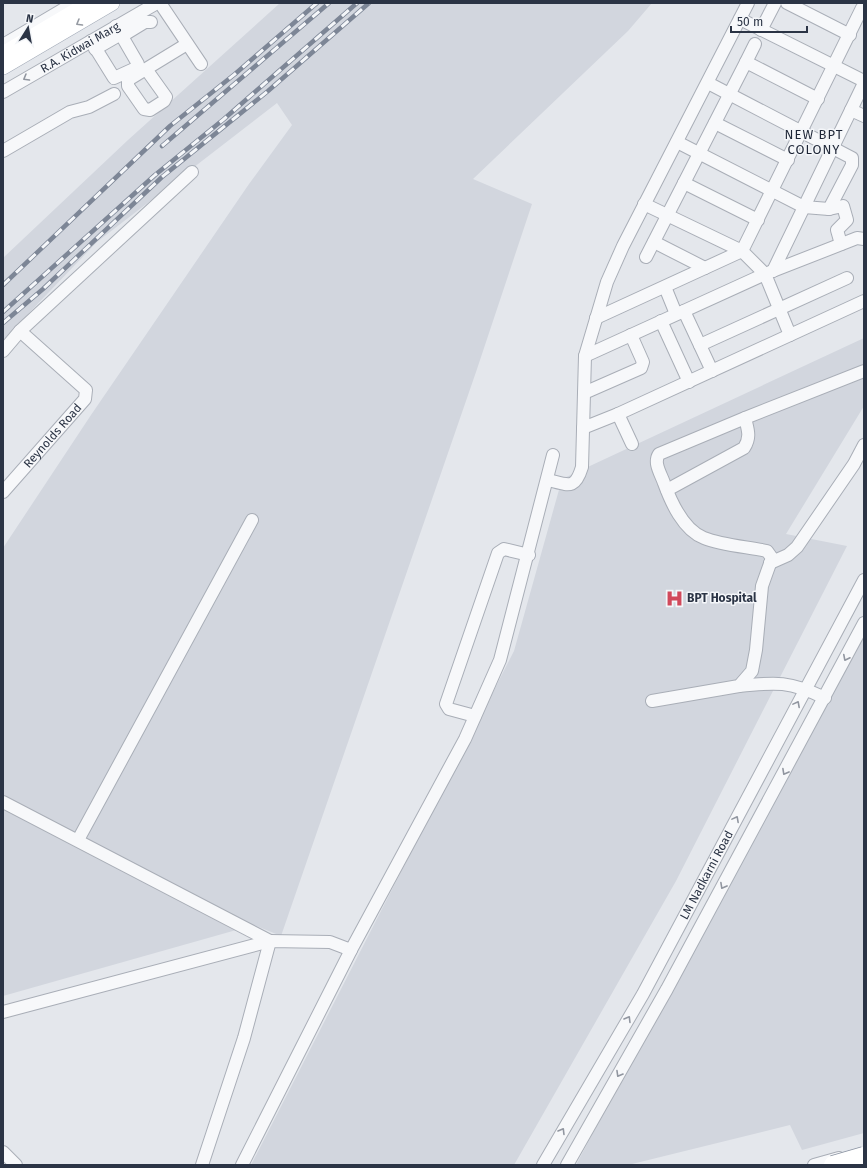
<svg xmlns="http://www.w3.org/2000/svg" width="867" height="1168" font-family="'Fira Sans',sans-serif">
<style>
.built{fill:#d2d6de}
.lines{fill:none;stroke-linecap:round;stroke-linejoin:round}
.minor-casing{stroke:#a9aeb7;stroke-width:14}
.major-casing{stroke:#a3abb8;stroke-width:16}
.minor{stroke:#f7f8fa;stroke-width:12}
.major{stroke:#fff;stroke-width:15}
.rail-casing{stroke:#7d8696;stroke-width:4.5}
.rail{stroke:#f4f6f9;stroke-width:3;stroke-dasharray:9;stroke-linecap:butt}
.highway-bridge-casing{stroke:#8b94a3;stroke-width:20;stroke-linecap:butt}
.highway-bridge{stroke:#fff;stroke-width:18}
.oneway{stroke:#959aa2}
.oneway2{stroke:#9196a0}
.labels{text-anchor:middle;stroke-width:3;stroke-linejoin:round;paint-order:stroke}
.street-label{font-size:12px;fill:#2b3445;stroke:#f4f6f9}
.poi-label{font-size:12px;font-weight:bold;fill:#2b3445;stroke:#f4f6f9;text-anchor:start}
.neighbourhood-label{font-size:13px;letter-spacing:1px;fill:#1d2536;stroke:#f4f6f9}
</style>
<rect width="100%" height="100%" fill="#e4e7ec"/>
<!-- built -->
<g class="built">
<path d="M280,3H652L628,31L473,179L532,204L476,372L281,936L254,925L3,996V548L91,415L249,184L292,125L277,103L97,242L3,340V258L128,140Z"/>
<path d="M864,338V406L786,534L847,546L676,881L514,1165H251L514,651L562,479Z"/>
<path d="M864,624V1133L802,1150L790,1125L628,1165H576Z"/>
</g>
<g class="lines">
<defs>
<g id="minor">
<path d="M160,3L201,64"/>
<path d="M787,3L850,35"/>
<path d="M740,19L864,81"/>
<path d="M761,30L775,3"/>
<path d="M127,33L145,22H151"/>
<path d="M91,41L114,78L136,68L138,64L116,26"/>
<path d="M3,45L74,3"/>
<path d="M95,49L121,34"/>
<path d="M746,62L755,44"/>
<path d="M146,69L166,97L164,101L150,110L144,109L128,86V80L187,44"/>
<path id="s1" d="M3,92L157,3"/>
<path d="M851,110L864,116"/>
<path d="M715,123L788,160"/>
<path d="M677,142L804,207L829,209L852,165V158L708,83"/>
<path d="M3,151L70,112L89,107L114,94"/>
<path d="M684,183L758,220"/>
<path d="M644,204L742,251L765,274L790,335"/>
<path d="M829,209L843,206L847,220L837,230L841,244"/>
<path d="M654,242L705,268"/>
<path d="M646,257L746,62L818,99"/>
<path d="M773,271L864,83"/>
<path d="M665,287L676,314"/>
<path d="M684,311L712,371"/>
<path d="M596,318L742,251L862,8"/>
<path d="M661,321L689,382"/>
<path d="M700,345L847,278"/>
<path d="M3,351L20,331L192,172"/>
<path d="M585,356L765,274L857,238L864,239"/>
<path d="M584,393L641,368L643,362L631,335"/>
<path d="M618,414L632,444"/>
<path d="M583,428L618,414L864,301"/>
<path d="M548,480C569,485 575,490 582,467L585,356L607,282L623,246L748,3"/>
<path d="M667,490L744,448C751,437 748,430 745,418"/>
<path id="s2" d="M3,492L85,399L86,390L20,331"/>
<path d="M770,563L788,555L797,547L854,464L864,445"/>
<path d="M739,686C776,682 790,681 825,698"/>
<path d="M652,701L739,686L752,671L756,650L762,586L772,558L767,551C748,547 721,545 704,538C683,530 671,502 664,483C661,474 653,463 659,454L745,418L864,371"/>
<path d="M475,716L449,709L446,704L498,553L504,549L529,555"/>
<path d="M3,802L270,941L244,1038L202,1165"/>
<path d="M78,840L252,520"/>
<path d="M3,1012L270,941L330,942L351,950"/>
<path d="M3,1152L16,1165"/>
<path d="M242,1165L351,950L465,739L500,660L553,455"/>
<path id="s3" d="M543,1165L643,994L864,580"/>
<path d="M567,1165L667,989L864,623"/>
<path d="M814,1165L839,1158"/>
</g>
<g id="major">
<path d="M3,54L89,3"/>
<path d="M3,67L112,3"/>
</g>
</defs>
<!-- minor casing -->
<use href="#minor" class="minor-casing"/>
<!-- major casing -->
<use href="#major" class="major-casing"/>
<!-- minor -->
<use href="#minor" class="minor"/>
<!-- major -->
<use href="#major" class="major"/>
<defs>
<g id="rail">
<path d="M162,146L329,3"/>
<path d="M3,285L170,126L235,74L317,3"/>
<path d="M3,312L155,175L224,119L357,3"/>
<path d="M3,323L43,289L162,177L268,91L369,3"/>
</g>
</defs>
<!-- rail casing -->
<use href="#rail" class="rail-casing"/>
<!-- rail -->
<use href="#rail" class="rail"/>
<defs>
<path id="highway-bridge" d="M833,1165L864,1156"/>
</defs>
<!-- highway-bridge casing -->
<use href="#highway-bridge" class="highway-bridge-casing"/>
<!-- highway-bridge -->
<use href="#highway-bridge" class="highway-bridge"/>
</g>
<!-- one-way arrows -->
<defs><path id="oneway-chevron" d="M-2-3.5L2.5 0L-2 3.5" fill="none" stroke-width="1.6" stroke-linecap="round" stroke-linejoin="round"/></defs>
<use class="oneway" href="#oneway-chevron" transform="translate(79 23) rotate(150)"/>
<g class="oneway2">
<use href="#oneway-chevron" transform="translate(26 78) rotate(150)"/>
<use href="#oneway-chevron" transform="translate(846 658) rotate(117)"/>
<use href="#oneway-chevron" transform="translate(797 704) rotate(-62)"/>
<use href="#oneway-chevron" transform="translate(785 772) rotate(119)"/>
<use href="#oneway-chevron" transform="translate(736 819) rotate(-62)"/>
<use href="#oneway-chevron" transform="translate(723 886) rotate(119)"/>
<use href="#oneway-chevron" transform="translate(628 1019) rotate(-59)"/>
<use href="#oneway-chevron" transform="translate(619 1074) rotate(120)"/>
<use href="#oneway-chevron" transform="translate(562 1131) rotate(-59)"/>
</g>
<!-- icons -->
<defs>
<symbol id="hospital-bare" viewBox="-9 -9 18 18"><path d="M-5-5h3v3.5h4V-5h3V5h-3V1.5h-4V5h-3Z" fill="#d1495b" stroke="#f4f6f9" stroke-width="2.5" paint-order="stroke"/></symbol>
</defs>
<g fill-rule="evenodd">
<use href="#hospital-bare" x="662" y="586" width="25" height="25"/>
</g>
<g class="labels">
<!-- street labels -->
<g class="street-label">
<text dy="4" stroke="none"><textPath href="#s1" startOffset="89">R.A. Kidwai Marg</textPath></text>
<text dy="4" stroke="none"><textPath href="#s2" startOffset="75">Reynolds Road</textPath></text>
<text dy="4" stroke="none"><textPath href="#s3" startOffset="333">LM Nadkarni Road</textPath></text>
</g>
<!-- poi labels -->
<g class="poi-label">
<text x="687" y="602">BPT Hospital</text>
</g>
<!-- neighbourhood labels -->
<g class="neighbourhood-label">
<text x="814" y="139">NEW BPT<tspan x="814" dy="15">COLONY</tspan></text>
</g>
</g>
<!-- border -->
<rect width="867" height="1168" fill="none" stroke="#2b3445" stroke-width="8"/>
<!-- north arrow -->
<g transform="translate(28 28) rotate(11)" stroke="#f4f6f9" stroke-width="3" paint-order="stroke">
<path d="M0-3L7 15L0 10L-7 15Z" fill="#2b3445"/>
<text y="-6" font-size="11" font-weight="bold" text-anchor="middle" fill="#2b3445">N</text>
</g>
<!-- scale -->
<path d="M731 26v6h76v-6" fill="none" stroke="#2b3445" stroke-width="2"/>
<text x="737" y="26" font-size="12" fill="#2b3445" stroke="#f4f6f9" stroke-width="3" paint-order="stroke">50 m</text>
</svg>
